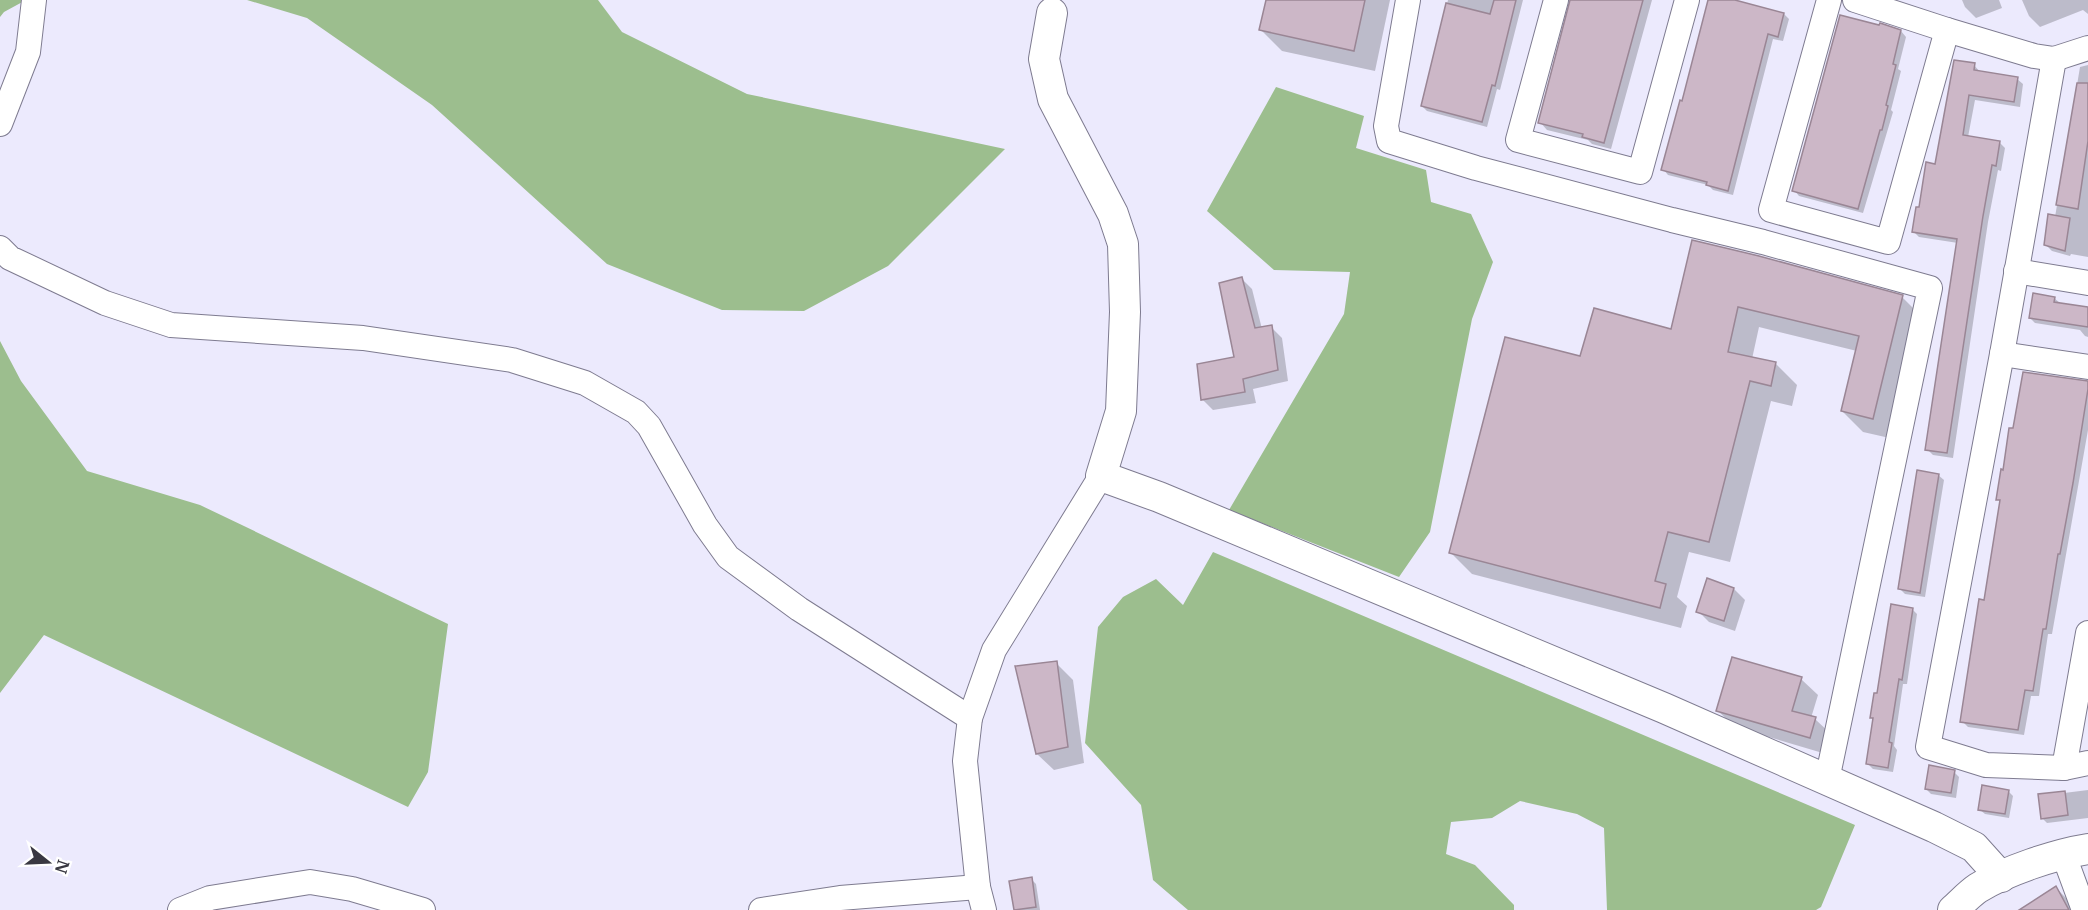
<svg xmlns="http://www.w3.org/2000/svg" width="2088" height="910" font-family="Merriweather,serif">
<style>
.forest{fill:#9cbe8e}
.shadow{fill:#0003}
.building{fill:#ccb7c7;stroke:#9a8695;stroke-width:1.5}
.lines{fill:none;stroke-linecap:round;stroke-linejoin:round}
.minor-casing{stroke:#7e7b90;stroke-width:26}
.tertiary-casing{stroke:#7e7b90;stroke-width:32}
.minor{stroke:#fff;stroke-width:24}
.tertiary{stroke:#fff;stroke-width:30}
</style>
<rect width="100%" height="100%" fill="#eceafd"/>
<!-- forest -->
<g class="forest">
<path d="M0,0H26L4,12L0,17Z"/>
<path d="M247,0H598L622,32L747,94L1005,149L888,266L804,311L722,310L607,264L432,105L307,18Z"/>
<path d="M1276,87L1364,116L1356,148L1426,170L1431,202L1471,214L1493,262L1472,319L1430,532L1399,577L1229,510L1344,314L1350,272L1274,270L1207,211Z"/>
<path d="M0,341L21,381L87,471L200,505L448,624L428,772L408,807L44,635L0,693Z"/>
<path d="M1213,552L1855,825L1821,907L1816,910H1607L1604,828L1577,814L1520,801L1492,818L1451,822L1446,854L1475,865L1514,905V910H1188L1153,880L1141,805L1085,743L1098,627L1123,597L1156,579L1183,605Z"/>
</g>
<!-- shadow -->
<g class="shadow">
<path d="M1267,0H1390L1375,71L1282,51L1261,30Z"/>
<path d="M1448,0H1523L1500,90L1497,89L1487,127L1427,111L1422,106Z"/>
<path d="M1571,0H1652L1611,149L1592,144L1588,140L1547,130L1540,122Z"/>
<path d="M1710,0H1737V2L1784,14L1789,19L1783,41L1773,39L1733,195L1713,190L1708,185L1668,175L1663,169L1683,102Z"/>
<path d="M1962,0H1999L2002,8L1976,18L1965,7Z"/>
<path d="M2022,0H2088V14L2083,10L2040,27L2029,16Z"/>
<path d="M1881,25L1901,31L1906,37L1898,69L1901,71L1891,110L1893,112L1863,213L1799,196L1794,190Z"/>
<path d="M1974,65L1980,72L2017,79L2023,84L2020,107L1975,100L1968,137L1999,142L2005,148L2001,171L1998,170L1988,222L1953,458L1933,455L1927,449L1958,243L1919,237L1913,231Z"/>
<path d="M2088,65V257L2071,254L2070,256L2052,251L2046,245L2055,217L2080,67Z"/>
<path d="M1694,241L1902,297L1923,318L1894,439L1863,432L1842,411L1857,351L1759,327L1752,359L1776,364L1797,385L1792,406L1771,401L1730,562L1689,552L1677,597L1687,606L1681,628L1472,574L1451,553L1581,358L1672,331Z"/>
<path d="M1241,278L1252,289L1262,329L1271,327L1282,338L1288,381L1253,389L1256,403L1213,410L1202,399L1236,358Z"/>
<path d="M2054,298L2060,303L2088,309V337L2085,336L2080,330L2035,323L2030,318Z"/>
<path d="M2088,382V430L2052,634H2048L2039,696H2031L2024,735L1968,727L1962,721L1985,601L2001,502L1998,499L2014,430Z"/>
<path d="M1938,475L1944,480L1925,597L1905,594L1900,589Z"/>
<path d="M1734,589L1745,600L1735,631L1709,622L1698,611Z"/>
<path d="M1912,609L1917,614L1907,684H1903L1894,746L1897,750L1893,772L1873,769L1868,764L1875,720L1871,717L1878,695Z"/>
<path d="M1056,663L1073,680L1084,763L1054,770L1037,754Z"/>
<path d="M1801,679L1818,695L1811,718L1815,719L1832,735L1826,754L1735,727L1718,711Z"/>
<path d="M1954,772L1959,777L1956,798L1931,794L1926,789Z"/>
<path d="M2088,790V818L2047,823L2042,818L2040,796Z"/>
<path d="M2008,791L2013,796L2009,818L1985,814L1979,809Z"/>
<path d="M1031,879L1036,884L1040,910H1016L1011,882Z"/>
<path d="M2056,888L2067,899L2073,910H2019Z"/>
</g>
<!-- building -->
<g class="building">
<path d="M1266,0H1365L1354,51L1259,30Z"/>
<path d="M1494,0H1516L1495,86L1492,85L1482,122L1421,106L1446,3L1490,14Z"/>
<path d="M1570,0H1643L1604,143L1582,137L1583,134L1538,123Z"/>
<path d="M1708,0H1735L1784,13L1778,37L1768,34L1728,191L1706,185L1707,182L1661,170L1680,100L1682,101Z"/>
<path d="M1840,15L1879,25L1880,23L1901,30L1893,64L1896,65L1886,105L1888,106L1882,130H1880L1858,209L1792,191Z"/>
<path d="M1954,60L1975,63L1974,70L2018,77L2014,102L1969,95L1963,135L2000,141L1996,166L1992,165L1983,216L1947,453L1925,450L1957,239L1912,232L1916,207H1919L1926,162L1935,164Z"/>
<path d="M2077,83H2088V141L2078,209L2056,205Z"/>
<path d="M2048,214L2070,218L2065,251L2044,245Z"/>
<path d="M1692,240L1759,256L1903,295L1873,419L1841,411L1859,336L1738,307L1728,352L1776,362L1771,386L1750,381L1709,542L1668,532L1655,581L1666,584L1660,608L1449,553L1505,337L1580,356L1594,308L1671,329Z"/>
<path d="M1242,277L1255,328L1272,325L1278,370L1243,379L1245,392L1201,400L1197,364L1234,357L1219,283Z"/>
<path d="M2033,293L2055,297L2054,302L2088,307V327L2029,318Z"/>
<path d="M2023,372L2088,381V389L2073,483L2060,554H2058L2046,629H2043L2033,691L2025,690L2018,730L1960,722L1979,599L1984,600L2000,500H1996L2001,469L2003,470L2009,428H2013Z"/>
<path d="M1917,470L1939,474L1920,593L1898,589Z"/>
<path d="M1707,578L1734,588L1724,621L1696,612Z"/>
<path d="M1891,604L1913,608L1902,680L1899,679L1889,742L1892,743L1888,768L1866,764L1873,718H1870L1874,693H1877Z"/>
<path d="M1732,657L1802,677L1792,711L1816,717L1810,738L1716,711Z"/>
<path d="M1057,661L1068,747L1036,754L1015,666Z"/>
<path d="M1929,765L1955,770L1951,793L1925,789Z"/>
<path d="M1982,785L2009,790L2005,814L1978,810Z"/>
<path d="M2065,791L2068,815L2041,819L2038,794Z"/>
<path d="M1032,877L1036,907L1014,910L1009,881Z"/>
<path d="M2056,886L2069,910H2019Z"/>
</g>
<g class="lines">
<defs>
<g id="minor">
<path d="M1408,0L1386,126L1389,141L1476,168L1672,220L1763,242L1930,288L1827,780"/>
<path d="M1556,0L1518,140L1640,172L1687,0"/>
<path d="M1829,0L1771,210L1888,242L1947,30"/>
<path d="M1855,0L1947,30L2034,56L2054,59L2088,48"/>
<path d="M2054,59L2002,354L1928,747L1986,765L2064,768L2088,763"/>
<path d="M0,124L28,52L34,0"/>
<path d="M0,248L10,258L105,303L171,325L363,338L512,360L585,383L636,412L649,426L705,525L728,557L799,609L970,718"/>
<path d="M2016,271L2088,283"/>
<path d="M2002,354L2088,367"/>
<path d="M2064,768L2088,633"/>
<path d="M2063,853L2084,910"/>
<path d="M180,910L210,898L310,882L352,889L423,910"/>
<path d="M761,910L840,898L978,887"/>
<path d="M984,910L978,887L965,761L970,718L994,650L1101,476"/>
</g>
<g id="tertiary">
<path d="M1052,13L1044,59L1053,99L1113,214L1123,244L1125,312L1121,411L1101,476L1159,497L1664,708L1934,827L1974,847L2001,877"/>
<path d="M1953,910C1961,903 1969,894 1978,888C2005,871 2056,854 2088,849"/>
</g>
</defs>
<!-- minor casing -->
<use href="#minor" class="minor-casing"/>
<!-- tertiary casing -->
<use href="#tertiary" class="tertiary-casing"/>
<!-- minor -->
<use href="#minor" class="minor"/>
<!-- tertiary -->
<use href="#tertiary" class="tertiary"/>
</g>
<!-- north arrow -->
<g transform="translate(48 862) rotate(108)" stroke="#ffffff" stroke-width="4.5" paint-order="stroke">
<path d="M0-4.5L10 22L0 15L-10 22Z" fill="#393841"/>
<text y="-9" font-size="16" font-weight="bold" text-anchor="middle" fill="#393841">N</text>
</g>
</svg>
